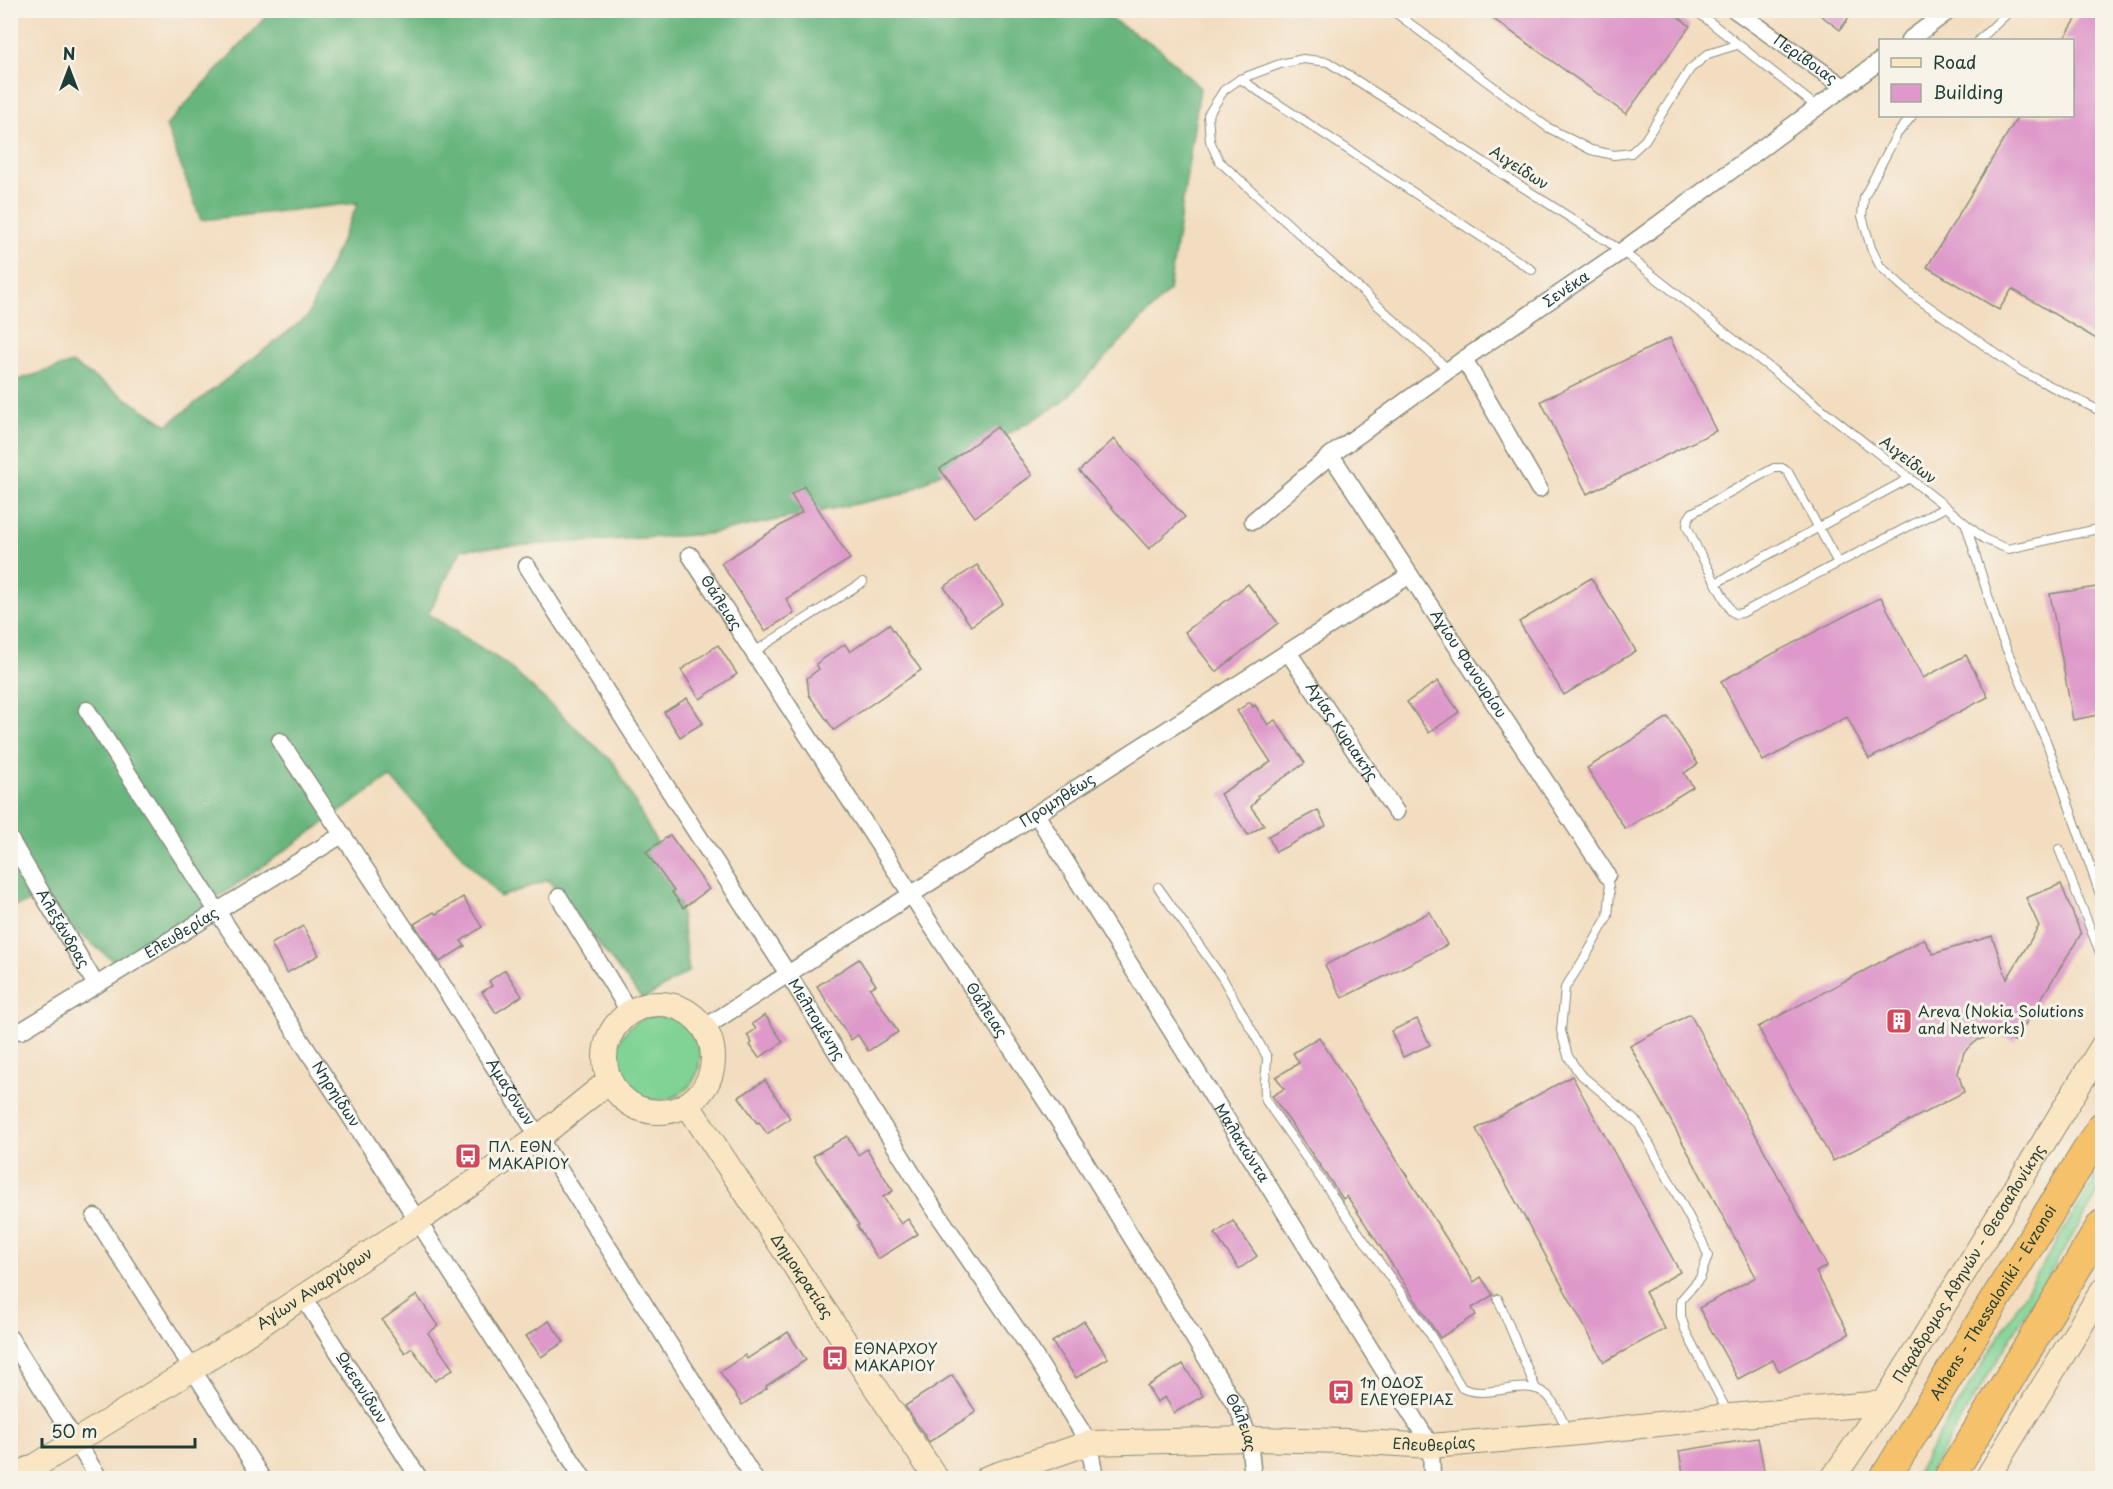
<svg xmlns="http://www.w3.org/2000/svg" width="2113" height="1489" font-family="'Playpen Sans',sans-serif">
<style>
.green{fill:#81d395;stroke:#508864;stroke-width:1.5}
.forest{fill:#68b57e;stroke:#447959;stroke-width:1.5}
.building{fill:#de99ca}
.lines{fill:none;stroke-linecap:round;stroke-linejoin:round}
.lane-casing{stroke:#898d7a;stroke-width:10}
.street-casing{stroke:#898d7a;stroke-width:19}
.secondary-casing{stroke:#898d7a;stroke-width:26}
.highway-casing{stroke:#898d7a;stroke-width:32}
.lane{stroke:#fff;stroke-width:8}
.street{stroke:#fff;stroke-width:16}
.secondary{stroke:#fbe6c4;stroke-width:24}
.highway{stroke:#f5c16b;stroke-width:30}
.labels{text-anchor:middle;stroke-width:6;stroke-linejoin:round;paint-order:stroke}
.street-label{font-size:15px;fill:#1f3d34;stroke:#f7f3e8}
.poi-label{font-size:15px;fill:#1f3d34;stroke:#f7f3e8;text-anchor:start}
</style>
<rect width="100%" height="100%" fill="#f7f3e8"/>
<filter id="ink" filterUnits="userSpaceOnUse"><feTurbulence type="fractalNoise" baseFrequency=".0167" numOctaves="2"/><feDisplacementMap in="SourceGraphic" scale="12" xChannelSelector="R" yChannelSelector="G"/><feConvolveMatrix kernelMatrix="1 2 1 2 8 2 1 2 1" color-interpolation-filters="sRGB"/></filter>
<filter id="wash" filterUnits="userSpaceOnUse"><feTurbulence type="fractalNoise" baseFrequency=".008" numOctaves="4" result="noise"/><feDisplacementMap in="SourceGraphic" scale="24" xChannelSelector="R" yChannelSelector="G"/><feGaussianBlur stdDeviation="1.35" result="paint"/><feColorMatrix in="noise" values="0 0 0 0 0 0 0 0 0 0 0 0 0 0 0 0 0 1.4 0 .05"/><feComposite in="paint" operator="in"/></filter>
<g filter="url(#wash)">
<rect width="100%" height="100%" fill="#f3ddc0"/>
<!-- green -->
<g class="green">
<circle cx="658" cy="1058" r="42"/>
<path d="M2102,1167V1187L1926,1478H1913Z"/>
</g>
<!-- forest -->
<path class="forest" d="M271,11H1098L1159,48L1200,88L1169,291L1062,403L904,494L709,534L462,549L428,614L505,663L614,763L669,866L678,894L689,971L643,1000L548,880L500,897L390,777L120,966L37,900L11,907V382L72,363L167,425L307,317L358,203L201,220L166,126Z"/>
<g id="blocks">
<!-- building -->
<g class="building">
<path d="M1481,10H1669L1690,26L1626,114Z"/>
<path d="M1814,10H1854L1840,30Z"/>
<path d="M2082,10H2103V343L2012,289L1999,310L1927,267L2018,116H2073V40H2063Z"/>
<path d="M1670,338L1716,431L1587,494L1541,401Z"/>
<path d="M997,427L1032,475L975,517L940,469Z"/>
<path d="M1114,439L1185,517L1149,549L1079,471Z"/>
<path d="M804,486L850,559L786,599L794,613L765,631L721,563L802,512L791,495Z"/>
<path d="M977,565L1003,603L971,626L944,587Z"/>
<path d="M1591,578L1636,651L1564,695L1519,622Z"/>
<path d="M1248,584L1278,623L1216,672L1185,632Z"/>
<path d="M2103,586V714L2073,720L2050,594Z"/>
<path d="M1881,597L1923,678L1966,655L1988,697L1869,759L1847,717L1763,761L1721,681Z"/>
<path d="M889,624L921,670L834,730L809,695L807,678L819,669L816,664L845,644L850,652Z"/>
<path d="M718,645L737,674L700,699L681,670Z"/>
<path d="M1438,681L1459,712L1429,733L1407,702Z"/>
<path d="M687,698L703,723L680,737L664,712Z"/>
<path d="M1250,702L1253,707L1255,705L1268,725L1275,720L1305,763L1257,796L1258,798L1251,807L1264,825L1248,835L1220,794L1271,762L1237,711Z"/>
<path d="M1668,717L1698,764L1684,773L1693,787L1625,829L1587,768Z"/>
<path d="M1318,810L1326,826L1276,852L1268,836Z"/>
<path d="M670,835L709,889L683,908L672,892L674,891L646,852Z"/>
<path d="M2061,884L2081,934L2015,1041L1997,1034L1978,1040L1964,1052L1958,1073L1964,1092L1833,1161L1758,1027L1924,939L1933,954L1992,936L2007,979L2039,926L2026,898Z"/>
<path d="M463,897L482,927L461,941L465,946L440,962L414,924L434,912L436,914Z"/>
<path d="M1430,912L1447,945L1342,998L1325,965Z"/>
<path d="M303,926L319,955L287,973L271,944Z"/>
<path d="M859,959L876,985L870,988L898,1032L868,1051L858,1035L851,1040L817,986Z"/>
<path d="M505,970L522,996L496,1013L482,992L492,986L489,981Z"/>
<path d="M1690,1014L1827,1266L1816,1272L1849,1334L1779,1371L1773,1360L1738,1379L1699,1308L1756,1277L1630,1046Z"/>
<path d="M765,1015L783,1042L759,1058L750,1045L752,1043L747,1035L756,1029L752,1024Z"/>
<path d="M1417,1019L1430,1045L1403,1057L1391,1031Z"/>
<path d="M1319,1037L1474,1282L1481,1277L1493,1295L1472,1308L1476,1315L1440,1338L1347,1196L1343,1199L1272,1096L1284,1089L1276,1077L1299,1063L1293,1053Z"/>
<path d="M1572,1076L1680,1272L1645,1292L1665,1329L1604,1362L1476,1129Z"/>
<path d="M765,1080L790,1118L767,1134L759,1122L757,1123L739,1097Z"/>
<path d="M847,1136L858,1155L867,1149L893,1191L883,1197L901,1224L908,1219L918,1234L878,1259L857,1226L859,1225L813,1156Z"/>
<path d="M1233,1221L1257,1256L1239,1269L1215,1234Z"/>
<path d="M417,1295L438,1326L428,1333L453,1369L435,1381L412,1348L405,1353L382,1320Z"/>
<path d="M549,1321L564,1342L541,1357L526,1336Z"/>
<path d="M1084,1321L1108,1358L1076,1378L1052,1342Z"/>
<path d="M788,1332L806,1360L766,1386L767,1388L742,1405L720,1372L745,1355L747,1359Z"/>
<path d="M1183,1364L1203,1396L1174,1413L1165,1397L1157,1402L1147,1386Z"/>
<path d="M952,1375L976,1412L929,1442L905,1406Z"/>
<path d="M1758,1438L1764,1470L1759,1479H1684L1679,1451Z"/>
</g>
</g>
</g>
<g filter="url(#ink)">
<use href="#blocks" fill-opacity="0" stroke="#898d7a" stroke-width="1.5"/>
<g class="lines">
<defs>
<g id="lane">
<path d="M1392,10L1547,127L1591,150L1614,155L1631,153L1645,140L1690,69L1708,54L1737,45"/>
<path d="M1695,10L1817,107"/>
<path d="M1979,40L2011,10"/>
<path d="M1240,79L1532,270"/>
<path d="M1912,116L1897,134L1864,197L1862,216L1871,248L1880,266L1911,294L2021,371L2102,412"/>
<path d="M1449,370L1219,161L1210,141L1208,115L1224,90L1240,79L1280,64L1303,59L1328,62L1622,251L1946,507L1984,539L2008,549L2102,528"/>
<path d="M1966,525L2000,634L2047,743L2102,900"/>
<path d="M1838,563L1788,472L1782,468H1774L1692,513L1688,519L1687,526L1698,550L1731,611L1736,614L1742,613L1946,507"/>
<path d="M1716,583L1910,478"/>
<path d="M754,652L863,582"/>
<path d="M2059,849L2102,958"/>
<path d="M1607,875L1610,894L1608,916L1587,954L1565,988L1561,1031L1568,1056L1579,1073L1638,1123L1702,1241L1708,1256L1700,1278L1681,1300V1316L1686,1332L1728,1413"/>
<path d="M1158,887L1223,979L1267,1057C1267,1072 1262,1087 1266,1101L1430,1334L1462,1388C1488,1401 1525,1376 1547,1395C1556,1403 1562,1421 1568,1431"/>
<path d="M1498,1299L1536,1389"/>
</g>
<g id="street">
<path id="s1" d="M1735,10L1844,87"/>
<path d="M1909,40L1950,10"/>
<path d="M1464,359L1539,489"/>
<path id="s2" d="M1331,455L1607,875"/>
<path id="s3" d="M1253,521L1331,455L1464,359L1622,251L1880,61"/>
<path id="s4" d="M690,555L1077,1149L1239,1411L1249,1439L1253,1478"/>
<path id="s5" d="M527,566L659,775L788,974L933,1207L1027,1344L1089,1443L1095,1478"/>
<path id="s6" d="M1288,652L1396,812"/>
<path id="s7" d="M87,710L418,1221L583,1478"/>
<path id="s8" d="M280,741L440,981L754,1478"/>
<path id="s9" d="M1036,814L1431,1446L1432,1478"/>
<path id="s10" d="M10,839L96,985"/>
<path d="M559,897L630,1013"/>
<path id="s11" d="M704,1028L1288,652L1410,575"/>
<path id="s12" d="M21,1031L342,835"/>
<path d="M95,1217L262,1478"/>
<path id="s13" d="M303,1297L419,1478"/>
<path d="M10,1338L99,1478"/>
</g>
<g id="secondary">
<circle cx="659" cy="1058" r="54"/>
<path id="s14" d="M687,1104L936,1478"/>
<path id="s15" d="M11,1478L37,1465L193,1369L418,1221L538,1138L609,1081"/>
<path id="s16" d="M987,1478L1089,1443L1249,1439L1347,1441L1431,1446L1569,1434L1730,1416L1884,1403"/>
<path id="s17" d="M1833,1478L1884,1403L2102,1047"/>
<path d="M1987,1478L2102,1291"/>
</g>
<g id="highway">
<path id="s18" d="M1885,1478L2102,1127"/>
<path d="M1949,1478L2102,1225"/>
</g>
</defs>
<!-- lane casing -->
<use href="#lane" class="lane-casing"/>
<!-- street casing -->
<use href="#street" class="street-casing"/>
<!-- secondary casing -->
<use href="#secondary" class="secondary-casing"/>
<!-- highway casing -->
<use href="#highway" class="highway-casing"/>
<!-- lane -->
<use href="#lane" class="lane"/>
<!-- street -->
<use href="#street" class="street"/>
<!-- secondary -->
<use href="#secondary" class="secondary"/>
<!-- highway -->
<use href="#highway" class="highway"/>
</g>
</g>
<!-- icons -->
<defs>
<symbol id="building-square" viewBox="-11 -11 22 22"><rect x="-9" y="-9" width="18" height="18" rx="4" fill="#d1495b" stroke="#f7f3e8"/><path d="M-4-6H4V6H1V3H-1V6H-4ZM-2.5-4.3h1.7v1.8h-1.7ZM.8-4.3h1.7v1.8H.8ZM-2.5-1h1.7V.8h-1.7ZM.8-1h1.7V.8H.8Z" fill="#fff"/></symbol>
<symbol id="bus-square" viewBox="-11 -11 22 22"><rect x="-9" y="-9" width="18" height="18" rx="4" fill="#d1495b" stroke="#f7f3e8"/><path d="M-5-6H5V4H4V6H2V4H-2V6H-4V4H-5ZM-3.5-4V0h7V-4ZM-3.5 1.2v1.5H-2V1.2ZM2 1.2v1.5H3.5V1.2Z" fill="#fff"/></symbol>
</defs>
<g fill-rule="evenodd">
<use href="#building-square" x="1884" y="1006" width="30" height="30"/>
<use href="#bus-square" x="453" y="1141" width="30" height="30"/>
<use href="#bus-square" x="820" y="1343" width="30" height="30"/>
<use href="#bus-square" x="1326" y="1377" width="30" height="30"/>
</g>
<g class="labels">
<!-- street labels -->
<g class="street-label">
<text dy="5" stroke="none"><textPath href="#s1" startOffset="86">Περίβοιας</textPath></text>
<text transform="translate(1519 168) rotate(33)" y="5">Αιγείδων</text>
<text dy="5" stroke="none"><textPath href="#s3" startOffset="390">Σενέκα</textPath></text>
<text transform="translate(1908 460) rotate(38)" y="5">Αιγείδων</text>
<text dy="5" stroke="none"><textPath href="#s4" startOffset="57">Θάλειας</textPath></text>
<text dy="5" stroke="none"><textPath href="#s2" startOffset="250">Αγίου Φανουρίου</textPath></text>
<text dy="5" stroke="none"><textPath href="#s6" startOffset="96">Αγίας Κυριακής</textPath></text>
<text dy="5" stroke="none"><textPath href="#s11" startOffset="420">Προμηθέως</textPath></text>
<text dy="5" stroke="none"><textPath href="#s10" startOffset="104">Αλεξάνδρας</textPath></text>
<text dy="5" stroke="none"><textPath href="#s12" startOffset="188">Ελευθερίας</textPath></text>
<text dy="5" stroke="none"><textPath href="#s4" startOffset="543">Θάλειας</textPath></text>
<text dy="5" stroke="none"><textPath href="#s5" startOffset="538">Μελπομένης</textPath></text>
<text dy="5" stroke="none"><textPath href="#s8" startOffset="420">Αμαζόνων</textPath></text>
<text dy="5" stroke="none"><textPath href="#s7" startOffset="458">Νηρηίδων</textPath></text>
<text dy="5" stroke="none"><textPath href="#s9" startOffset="388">Μαλακώντα</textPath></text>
<text dy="5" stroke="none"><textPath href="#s17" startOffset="254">Παράδρομος Αθηνών - Θεσσαλονίκης</textPath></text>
<text dy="5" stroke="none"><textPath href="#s14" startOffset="207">Δημοκρατίας</textPath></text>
<text dy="5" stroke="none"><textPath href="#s15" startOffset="358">Αγίων Αναργύρων</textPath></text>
<text dy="5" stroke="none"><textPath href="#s18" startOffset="206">Athens - Thessaloniki - Evzonoi</textPath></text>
<text dy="5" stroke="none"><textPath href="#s13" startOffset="108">Ωκεανίδων</textPath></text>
<text dy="5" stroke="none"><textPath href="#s4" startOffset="1029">Θάλειας</textPath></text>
<text dy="5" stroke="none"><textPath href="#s16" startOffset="453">Ελευθερίας</textPath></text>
</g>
<!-- poi labels -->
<g class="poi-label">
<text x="1918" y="1017">Areva (Nokia Solutions<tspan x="1918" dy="17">and Networks)</tspan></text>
<text x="488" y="1152">ΠΛ. ΕΘΝ.<tspan x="488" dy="17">ΜΑΚΑΡΙΟΥ</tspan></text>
<text x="854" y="1354">ΕΘΝΑΡΧΟΥ<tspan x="854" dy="17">ΜΑΚΑΡΙΟΥ</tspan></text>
<text x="1360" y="1388">1η ΟΔΟΣ<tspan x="1360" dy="17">ΕΛΕΥΘΕΡΙΑΣ</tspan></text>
</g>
</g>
<!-- margin -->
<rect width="2113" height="1489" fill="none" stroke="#f7f3e8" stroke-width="36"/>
<!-- legend -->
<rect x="1879" y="39" width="195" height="78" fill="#f7f3e8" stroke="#a1aaa0" stroke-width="1.5"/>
<rect x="1891" y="58" width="30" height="9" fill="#fbe6c4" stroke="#a1aaa0" stroke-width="1.5"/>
<text x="1933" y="69" font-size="18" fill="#1f3d34">Road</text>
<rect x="1891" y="84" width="30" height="18" fill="#de99ca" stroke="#a1aaa0" stroke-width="1.5"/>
<text x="1933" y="99" font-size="18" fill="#1f3d34">Building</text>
<!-- north arrow -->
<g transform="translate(69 69)" stroke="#f7f3e8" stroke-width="4.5" paint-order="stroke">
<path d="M0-4.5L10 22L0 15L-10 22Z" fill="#1f3d34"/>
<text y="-9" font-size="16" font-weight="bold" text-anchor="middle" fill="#1f3d34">N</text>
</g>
<!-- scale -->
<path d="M42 1438v9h153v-9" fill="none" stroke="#1f3d34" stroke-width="3"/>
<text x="51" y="1438" font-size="18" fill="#1f3d34" stroke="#f7f3e8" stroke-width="4.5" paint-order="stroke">50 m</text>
</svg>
